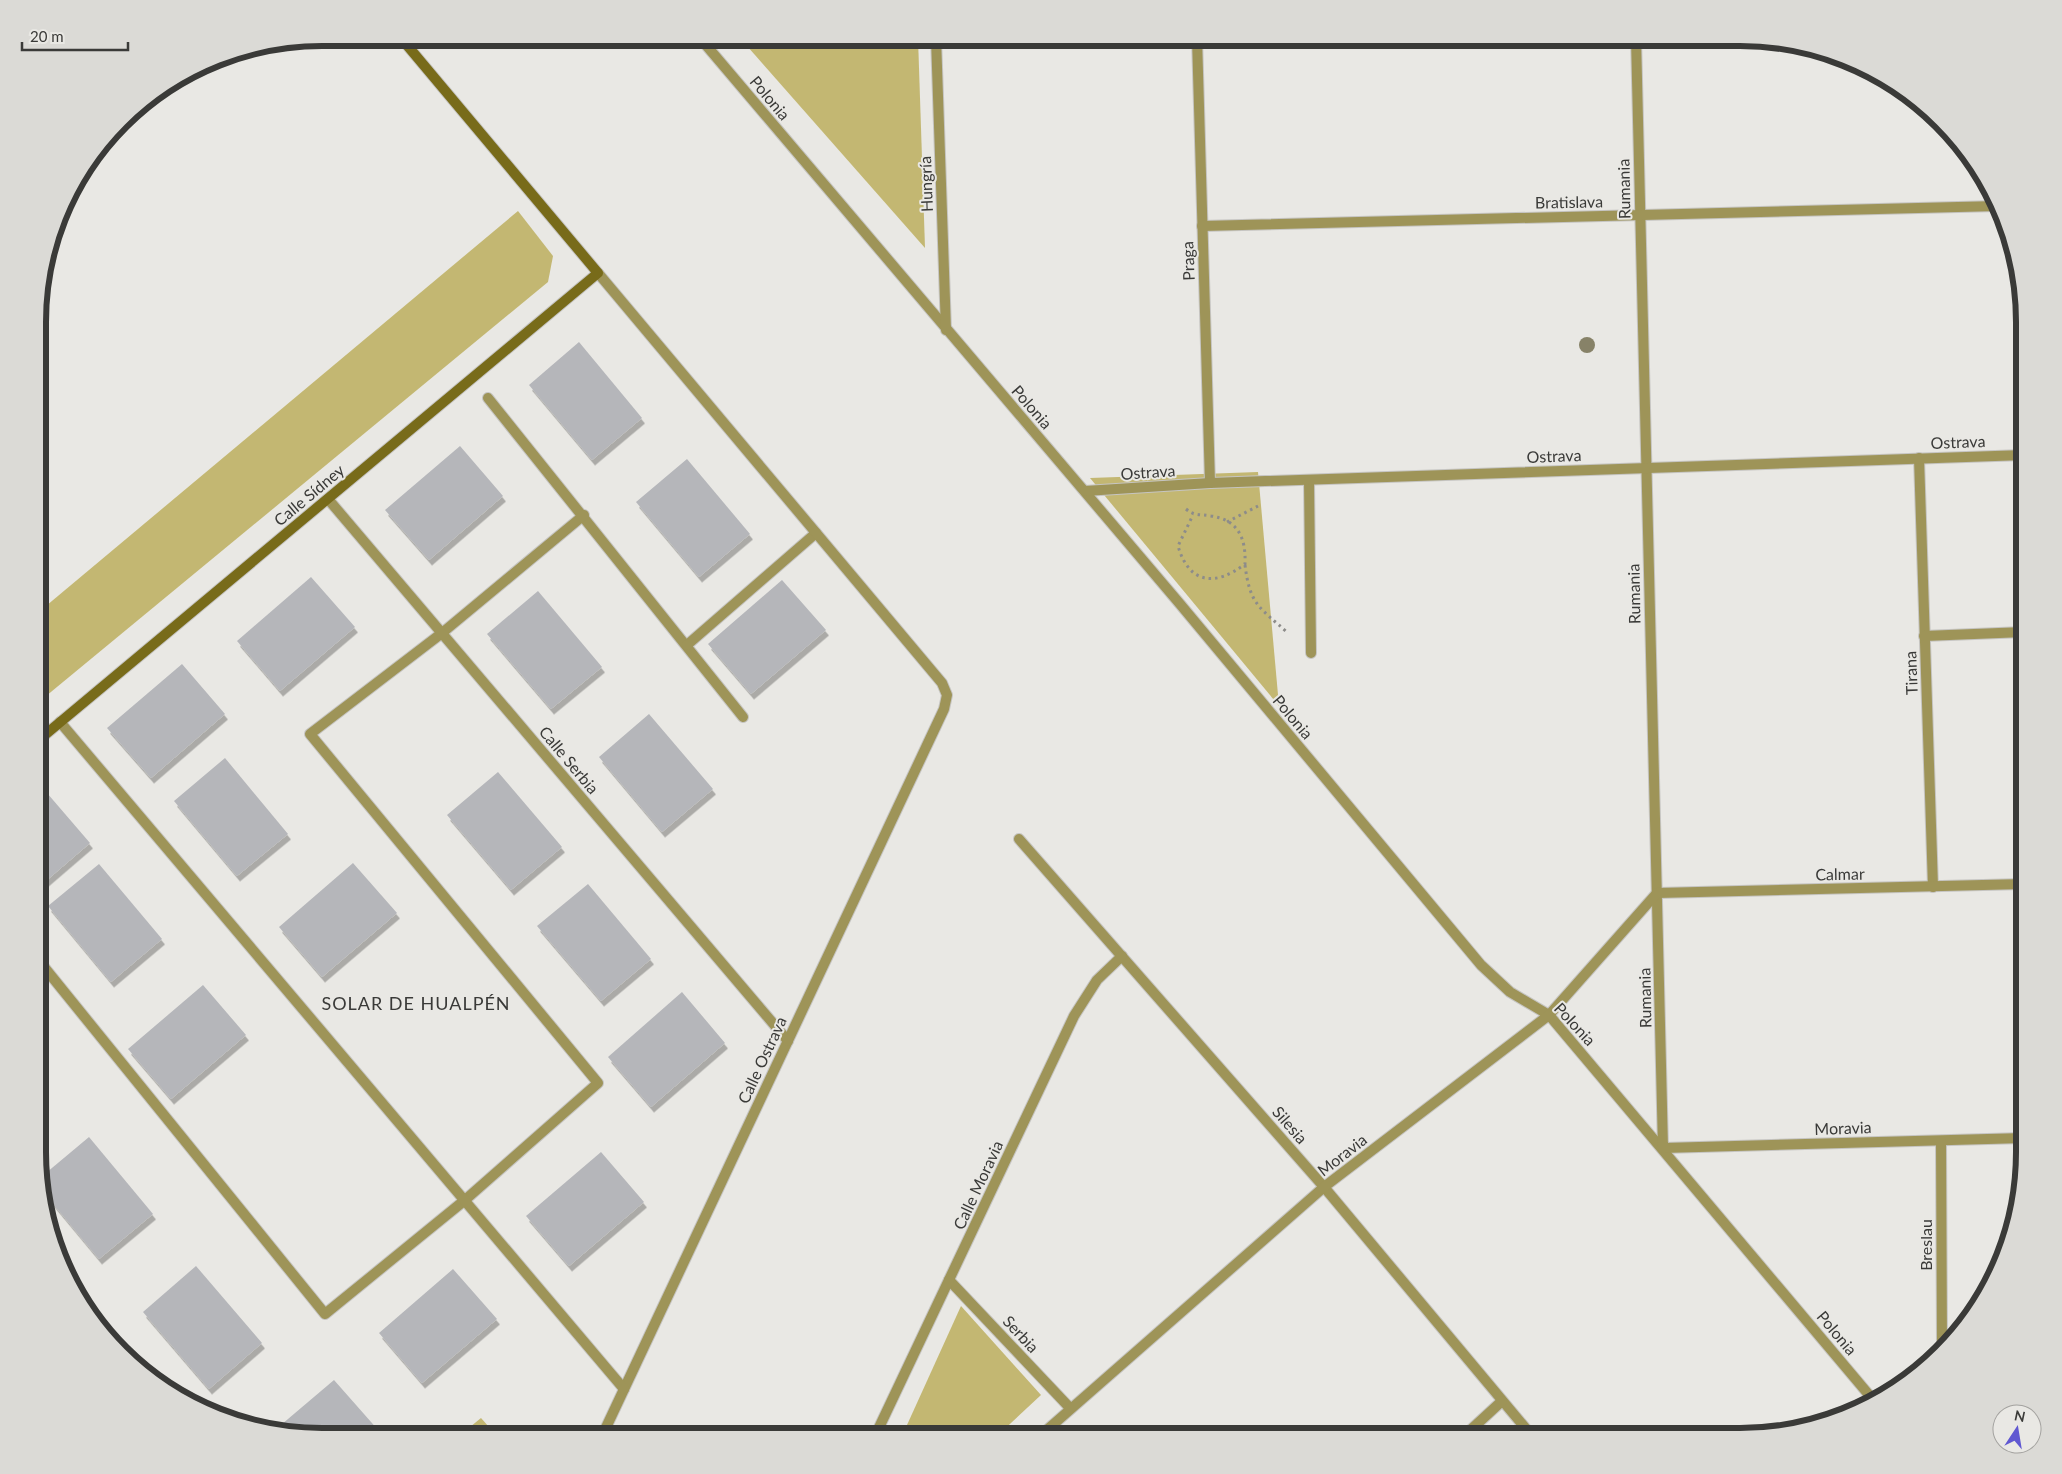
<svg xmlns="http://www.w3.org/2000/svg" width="2062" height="1474" font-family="Lato,sans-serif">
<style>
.green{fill:#c3b772}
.building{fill:#b5b6ba;filter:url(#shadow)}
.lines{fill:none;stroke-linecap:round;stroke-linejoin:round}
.lane-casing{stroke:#c6c5c2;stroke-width:12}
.street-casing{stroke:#c6c5c2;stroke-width:12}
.secondary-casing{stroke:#c6c5c2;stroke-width:12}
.path{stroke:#8d8c8a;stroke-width:3;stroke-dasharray:2.5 4;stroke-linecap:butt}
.lane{stroke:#9e9458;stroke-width:10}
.street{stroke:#9e9458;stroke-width:10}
.secondary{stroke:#786b1a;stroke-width:10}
.tree{fill:#878268}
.labels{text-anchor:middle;stroke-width:4;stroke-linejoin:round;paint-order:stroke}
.street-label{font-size:16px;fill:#3a3a38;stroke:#e9e8e4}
.neighbourhood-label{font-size:18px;letter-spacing:1px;fill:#3a3a38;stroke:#e9e8e4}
.rim{fill:none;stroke:#3a3a38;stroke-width:6}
</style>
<defs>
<filter id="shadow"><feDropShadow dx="3" dy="5.5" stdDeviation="0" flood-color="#0004"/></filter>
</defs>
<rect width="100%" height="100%" fill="#e9e8e4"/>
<!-- green -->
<g class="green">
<path d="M740,38H918L925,248Z"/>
<path d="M518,211L553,256L548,282L40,701V611Z"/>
<path d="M1258,472L1279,706L1090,478Z"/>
<path d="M961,1306L1041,1395L997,1436H902Z"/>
<path d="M481,1418L497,1436H459Z"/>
</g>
<!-- building -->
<g class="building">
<path d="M579,342L642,418L592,460L529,385Z"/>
<path d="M460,446L503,496L429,560L385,510Z"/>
<path d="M687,459L750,534L699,577L636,502Z"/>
<path d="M311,577L355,627L280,691L237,641Z"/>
<path d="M782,580L826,630L751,694L708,644Z"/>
<path d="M538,591L602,667L551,709L487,634Z"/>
<path d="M182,664L225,714L151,778L107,728Z"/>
<path d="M649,714L713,789L662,832L599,757Z"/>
<path d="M225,758L288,834L237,876L174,801Z"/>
<path d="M498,772L562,847L511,890L447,815Z"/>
<path d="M47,793L90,843L40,886V798Z"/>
<path d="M353,863L397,913L322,977L279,927Z"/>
<path d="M99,864L162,939L111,982L48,906Z"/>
<path d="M588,884L651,959L601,1001L537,926Z"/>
<path d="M203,985L246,1035L171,1099L128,1049Z"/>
<path d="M682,992L725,1043L651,1107L608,1057Z"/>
<path d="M89,1137L153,1214L99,1259L40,1188V1178Z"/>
<path d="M601,1152L644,1202L569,1266L526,1216Z"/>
<path d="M196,1266L262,1343L209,1389L143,1312Z"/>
<path d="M453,1269L497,1319L422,1383L379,1333Z"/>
<path d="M334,1380L379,1431L373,1436H304L275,1430Z"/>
</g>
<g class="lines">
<defs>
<g id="lane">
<path d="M488,398L743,717"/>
<path d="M687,645L816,533"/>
<path d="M40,962L325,1314L465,1200L598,1083L310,734L442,633L584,515"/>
</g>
<g id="street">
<path d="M700,38L1180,604L1481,965L1510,992L1549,1015L1875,1402"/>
<path d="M936,38L946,330"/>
<path d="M1197,38L1210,483"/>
<path d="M1636,38L1663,1148L2024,1138"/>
<path d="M1202,226L1998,206"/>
<path d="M598,273L942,683L947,695L944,709L602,1436"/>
<path d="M1919,458L1933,887"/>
<path d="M1309,480L1311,653"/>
<path d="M1085,491L1210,483L2024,455"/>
<path d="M328,499L788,1041"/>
<path d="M1924,636L2024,632"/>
<path d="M60,722L624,1389"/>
<path d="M1019,839L1324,1187L1532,1436"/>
<path d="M1941,1141L1942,1349"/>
<path d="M949,1280L1070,1408"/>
<path d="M875,1436L1074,1016L1097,980L1122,956"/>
<path d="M1040,1436L1324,1187L1549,1015L1657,893L2024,884"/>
<path d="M1464,1436L1502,1401"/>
</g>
<path id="secondary" d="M40,739L598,273L401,38"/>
</defs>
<!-- lane casing -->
<use href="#lane" class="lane-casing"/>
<!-- street casing -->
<use href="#street" class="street-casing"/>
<!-- secondary casing -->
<use href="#secondary" class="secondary-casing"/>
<!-- path -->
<g class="path">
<path d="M1186,509C1194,516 1200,514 1211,516C1239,520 1246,539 1245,564C1215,587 1189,584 1178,546L1193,515"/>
<path d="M1227,522L1258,506"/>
<path d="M1245,565C1250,605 1259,607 1288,633"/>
</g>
<!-- lane -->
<use href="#lane" class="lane"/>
<!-- street -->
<use href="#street" class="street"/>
<!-- secondary -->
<use href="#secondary" class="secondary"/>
</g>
<!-- trees -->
<circle class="tree" cx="1587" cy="345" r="8"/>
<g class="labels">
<!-- street labels -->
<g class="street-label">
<text transform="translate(770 98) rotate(50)" y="6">Polonia</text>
<text transform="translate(926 184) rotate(-92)" y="6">Hungría</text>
<text transform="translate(1624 189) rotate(-91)" y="6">Rumania</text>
<text transform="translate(1569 202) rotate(-1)" y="6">Bratislava</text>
<text transform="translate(1188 261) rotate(-92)" y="6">Praga</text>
<text transform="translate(1032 407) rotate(49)" y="6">Polonia</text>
<text transform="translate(1958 442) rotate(-2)" y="6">Ostrava</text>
<text transform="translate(1554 456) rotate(-2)" y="6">Ostrava</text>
<text transform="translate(1148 472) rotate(-4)" y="6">Ostrava</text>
<text transform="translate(309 495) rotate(-40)" y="6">Calle Sídney</text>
<text transform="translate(1634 594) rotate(-91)" y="6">Rumania</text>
<text transform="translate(1911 673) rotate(-92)" y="6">Tirana</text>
<text transform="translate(1293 717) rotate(50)" y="6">Polonia</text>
<text transform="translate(569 760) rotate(50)" y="6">Calle Serbia</text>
<text transform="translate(1840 874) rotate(-1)" y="6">Calmar</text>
<text transform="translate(1645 998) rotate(-91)" y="6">Rumania</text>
<text transform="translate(1575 1024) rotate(47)" y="6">Polonia</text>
<text transform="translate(762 1060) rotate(-65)" y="6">Calle Ostrava</text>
<text transform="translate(1290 1125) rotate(49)" y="6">Silesia</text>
<text transform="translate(1843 1128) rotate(-2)" y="6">Moravia</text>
<text transform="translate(1342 1155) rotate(-38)" y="6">Moravia</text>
<text transform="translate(978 1185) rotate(-65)" y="6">Calle Moravia</text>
<text transform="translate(1926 1245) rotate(-90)" y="6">Breslau</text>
<text transform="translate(1837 1333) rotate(50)" y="6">Polonia</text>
<text transform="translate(1021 1334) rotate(47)" y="6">Serbia</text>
</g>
<!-- neighbourhood labels -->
<g class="neighbourhood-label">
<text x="416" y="1010">SOLAR DE HUALPÉN</text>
</g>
</g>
<!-- crop -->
<path d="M0 0H2062V1474H0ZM322 46H1740A276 276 0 0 1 2016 322V1152A276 276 0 0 1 1740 1428H322A276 276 0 0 1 46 1152V322A276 276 0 0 1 322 46Z" fill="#dbdad6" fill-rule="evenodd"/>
<path class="rim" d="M322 46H1740A276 276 0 0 1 2016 322V1152A276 276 0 0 1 1740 1428H322A276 276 0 0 1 46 1152V322A276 276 0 0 1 322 46Z"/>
<!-- north arrow -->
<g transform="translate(2017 1429) rotate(12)"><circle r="24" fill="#e9e8e4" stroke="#a3a29f"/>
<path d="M0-4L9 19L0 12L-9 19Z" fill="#6058d1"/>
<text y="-8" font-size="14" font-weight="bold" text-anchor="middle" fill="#3a3a38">N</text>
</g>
<!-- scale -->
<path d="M22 42v8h106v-8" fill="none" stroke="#3a3a38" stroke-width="2.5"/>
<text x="30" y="42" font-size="15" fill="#3a3a38" stroke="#e9e8e4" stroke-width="4" paint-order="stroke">20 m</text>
</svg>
